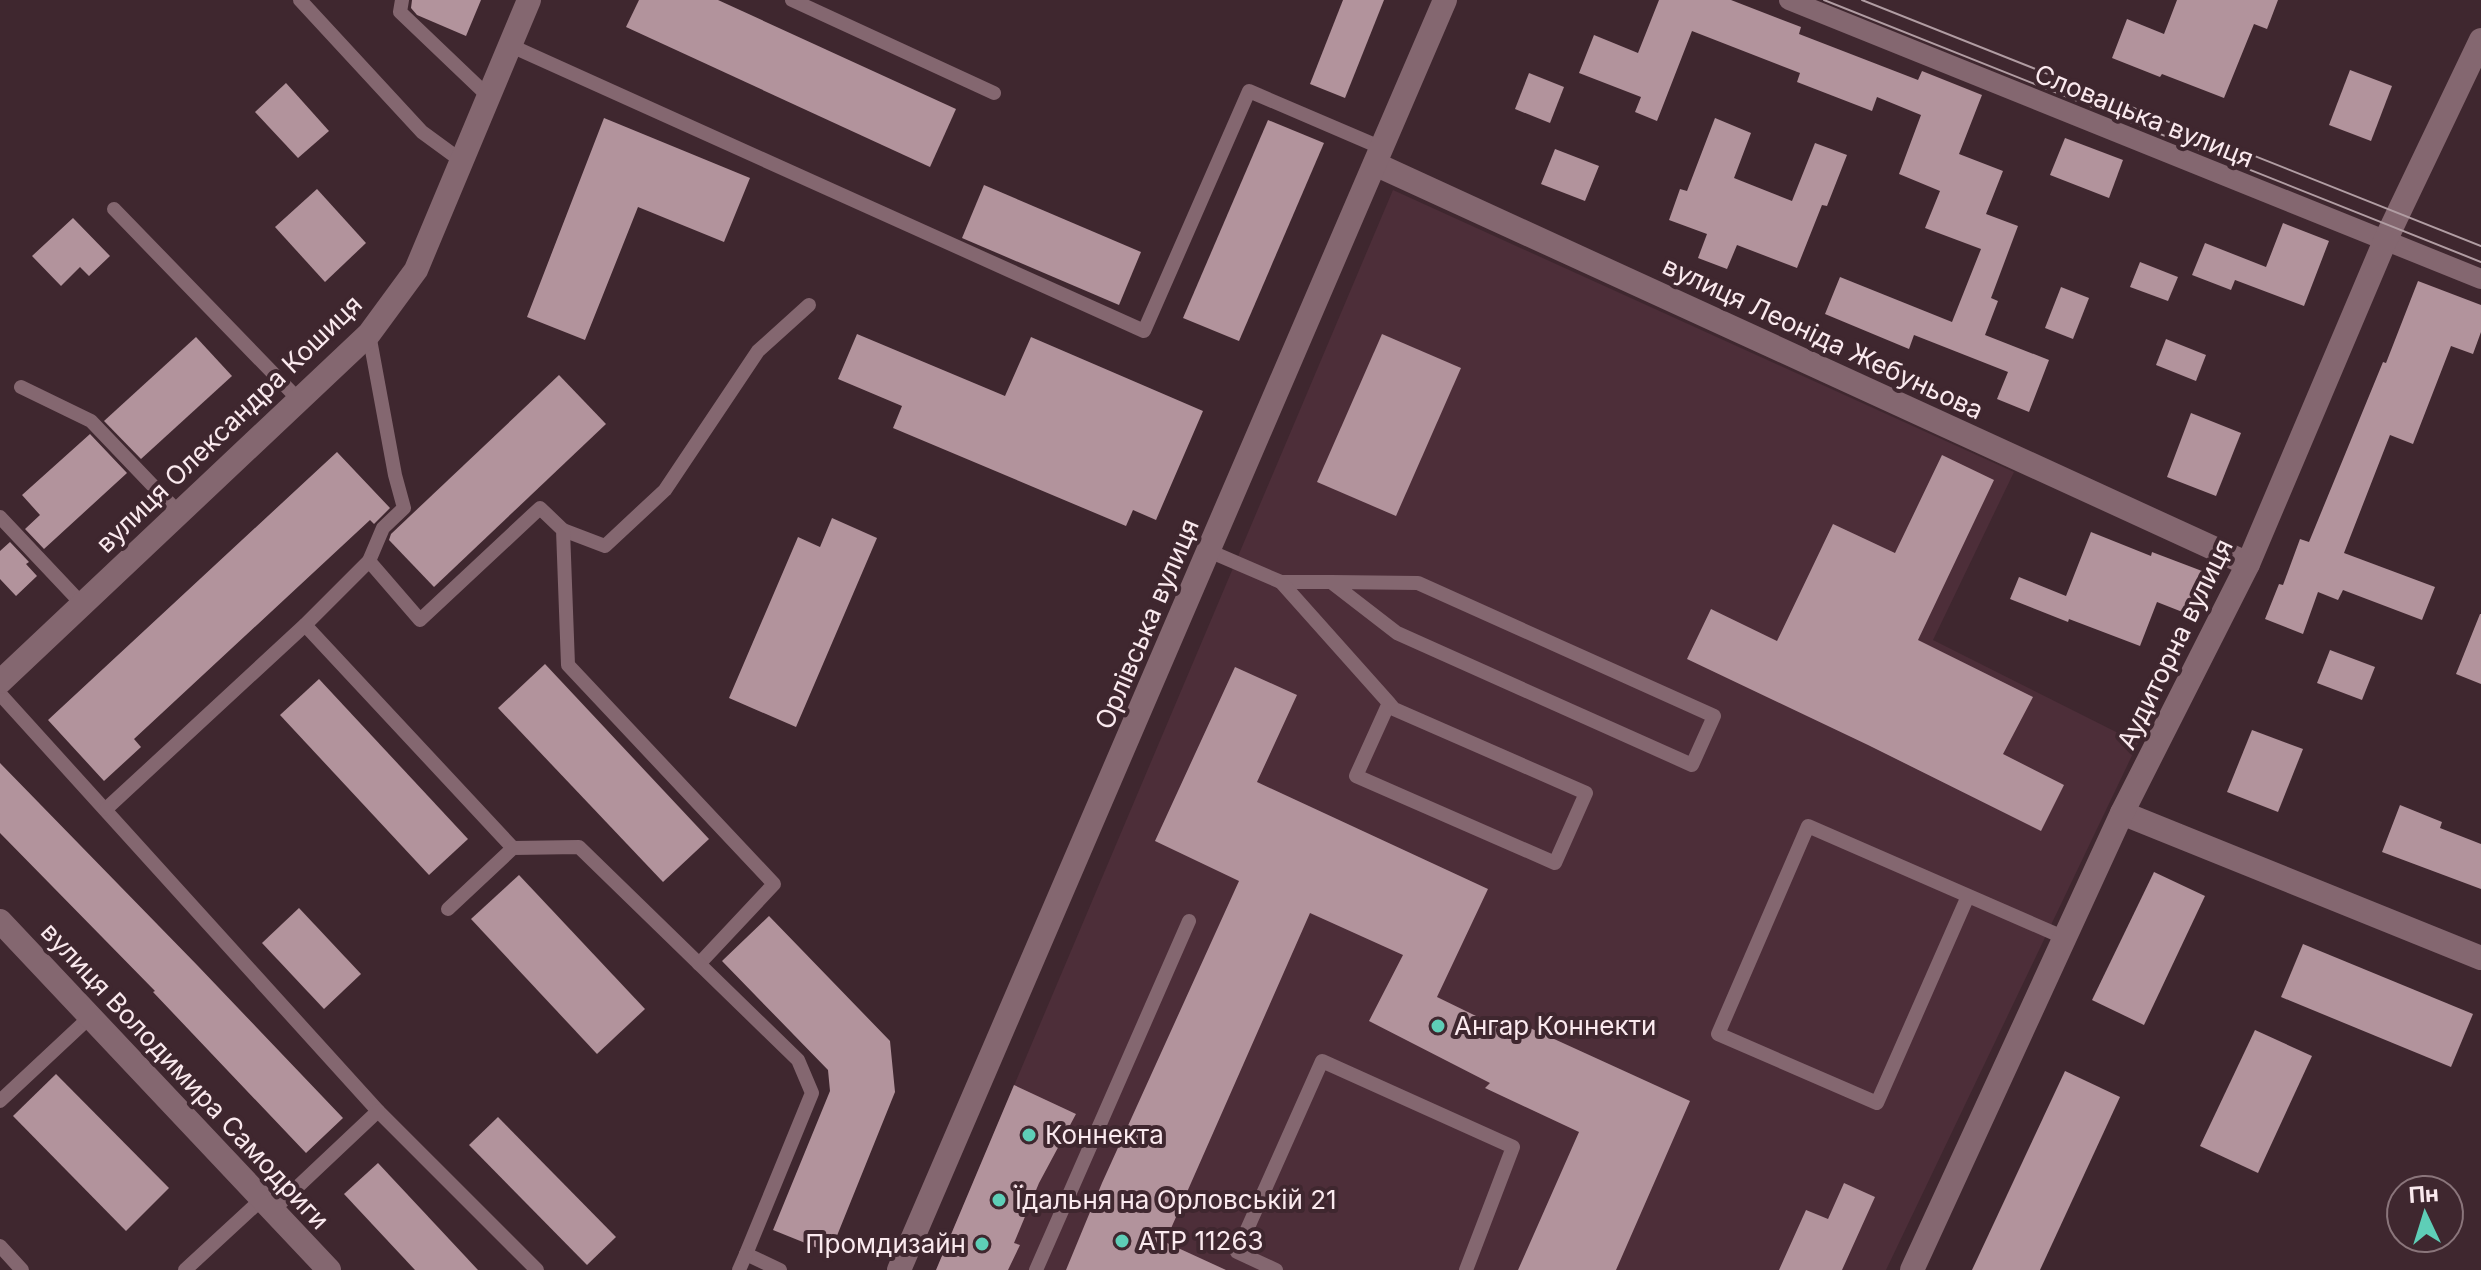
<svg xmlns="http://www.w3.org/2000/svg" width="2481" height="1270" font-family="Inter,sans-serif">
<style>
.built{fill:#4d2e39}
.building{fill:#b2939c}
.lines{fill:none;stroke-linecap:round;stroke-linejoin:round}
.service{stroke:#846770;stroke-width:14}
.pedestrian{stroke:#846770;stroke-width:20}
.minor{stroke:#846770;stroke-width:24}
.tertiary{stroke:#846770;stroke-width:24}
.tram{stroke:#b19da3;stroke-width:2}
.poi-dot{fill:#5eceb7;stroke:#3f272f;stroke-width:3}
.labels{text-anchor:middle;stroke-width:8;stroke-linejoin:round;paint-order:stroke}
.street-label{font-size:26px;fill:#fae9ee;stroke:#3f272f}
.poi-label{font-size:26px;fill:#fae9ee;stroke:#3f272f;text-anchor:start}
</style>
<rect width="100%" height="100%" fill="#3f272f"/>
<!-- built -->
<path class="built" d="M1393,190L2014,472L1933,640L2138,743L1886,1270H936Z"/>
<!-- building -->
<g class="building">
<path d="M412,0H481L466,36L417,15L411,8Z"/>
<path d="M639,0H718L956,109L930,167L626,27Z"/>
<path d="M1343,0H1384L1345,98L1310,84Z"/>
<path d="M1659,0H1731L1801,27L1799,34L1918,80L1922,71L1982,95L1959,154L2003,171L1986,214L2018,226L1991,298L1998,301L1985,335L2049,360L2029,412L1997,399L2008,372L1914,335L1909,349L1825,314L1840,277L1952,322L1981,249L1925,228L1940,191L1899,174L1921,115L1877,97L1872,111L1797,82L1800,73L1692,31L1657,121L1635,112L1641,97L1579,73L1594,35L1638,53Z"/>
<path d="M2177,0H2278L2267,29L2254,24L2224,98L2162,74L2160,77L2112,58L2127,19L2164,34Z"/>
<path d="M2350,70L2392,86L2371,141L2329,125Z"/>
<path d="M1529,73L1564,87L1550,123L1515,109Z"/>
<path d="M286,83L329,131L298,158L255,112Z"/>
<path d="M604,118L750,178L724,242L638,207L585,340L527,317Z"/>
<path d="M1715,118L1751,133L1734,178L1792,201L1815,143L1847,155L1827,206L1822,205L1797,268L1737,245L1727,269L1698,258L1707,234L1669,220L1680,189L1687,191Z"/>
<path d="M1268,120L1324,143L1239,341L1183,318Z"/>
<path d="M2065,138L2123,160L2109,198L2050,175Z"/>
<path d="M1555,149L1599,166L1585,201L1541,184Z"/>
<path d="M984,185L1141,252L1119,305L962,238Z"/>
<path d="M317,189L366,243L325,282L275,227Z"/>
<path d="M73,218L110,256L89,276L80,267L61,286L32,256Z"/>
<path d="M2283,223L2329,241L2304,306L2235,280L2231,290L2192,275L2205,243L2266,267Z"/>
<path d="M2140,262L2178,277L2168,301L2130,287Z"/>
<path d="M2418,281L2481,305V332L2473,354L2451,346L2413,444L2390,435L2344,553L2435,587L2422,620L2343,590L2338,600L2318,592L2303,634L2265,619L2279,584L2283,585L2300,539L2309,542L2383,362L2386,363Z"/>
<path d="M2061,287L2089,298L2073,339L2045,328Z"/>
<path d="M857,334L1005,396L1031,337L1203,411L1156,520L1133,510L1126,526L893,428L902,406L838,379Z"/>
<path d="M1382,334L1461,368L1396,516L1317,482Z"/>
<path d="M196,337L232,376L141,459L104,421Z"/>
<path d="M2166,339L2206,355L2196,381L2156,365Z"/>
<path d="M559,375L606,424L434,587L389,540L391,534Z"/>
<path d="M2191,413L2241,433L2216,496L2167,477Z"/>
<path d="M90,434L127,473L44,549L25,529L40,515L22,495Z"/>
<path d="M337,452L390,508L374,524L370,520L134,739L141,747L104,781L48,720Z"/>
<path d="M1942,455L1994,480L1918,640L2033,697L2003,754L2064,785L2041,831L1868,745L1687,659L1711,609L1777,641L1833,524L1895,553Z"/>
<path d="M832,518L877,538L796,727L729,698L798,537L820,547Z"/>
<path d="M2091,532L2151,556L2152,552L2202,571L2185,613L2157,602L2140,646L2069,619L2068,622L2010,599L2019,577L2066,596Z"/>
<path d="M10,542L29,562L26,564L37,576L16,596L0,579V551Z"/>
<path d="M2480,614H2481V684L2456,674Z"/>
<path d="M2330,650L2375,667L2362,700L2317,683Z"/>
<path d="M545,664L709,839L663,882L498,708Z"/>
<path d="M1235,667L1297,695L1257,782L1488,889L1437,997L1511,1033L1517,1022L1690,1101L1616,1270H1518L1579,1132L1485,1088L1490,1083L1369,1021L1403,955L1310,913L1165,1242L1226,1270H1066L1102,1183L1239,881L1155,841Z"/>
<path d="M319,679L468,839L429,875L280,715Z"/>
<path d="M2252,730L2303,749L2278,812L2227,792Z"/>
<path d="M0,763L197,965L343,1118L306,1153L153,992L155,991L0,833Z"/>
<path d="M2400,805L2442,822L2440,828L2481,844V889L2382,852Z"/>
<path d="M2154,872L2205,896L2144,1025L2092,1000Z"/>
<path d="M519,875L645,1009L597,1054L471,919Z"/>
<path d="M299,908L361,974L324,1009L262,943Z"/>
<path d="M769,916L890,1041L895,1092L830,1253L773,1230L830,1091L828,1070L722,961Z"/>
<path d="M2303,944L2473,1014L2451,1067L2281,997Z"/>
<path d="M2255,1030L2312,1056L2258,1173L2200,1146Z"/>
<path d="M2065,1071L2120,1097L2040,1270H1972Z"/>
<path d="M56,1074L169,1188L126,1231L13,1116Z"/>
<path d="M1014,1085L1076,1114L1039,1183L1014,1243L1020,1245L1008,1270H936Z"/>
<path d="M498,1117L616,1237L587,1265L469,1145Z"/>
<path d="M378,1163L478,1270H415L344,1194Z"/>
<path d="M1844,1183L1875,1197L1842,1270H1779L1806,1210L1828,1219Z"/>
</g>
<g class="lines">
<!-- service -->
<g class="service">
<path d="M300,0L422,132L463,162"/>
<path d="M402,0L400,12L488,96"/>
<path d="M792,0L994,93"/>
<path d="M509,45L1144,331L1249,91L1382,148"/>
<path d="M114,209L299,400"/>
<path d="M21,387L91,421L179,513"/>
<path d="M0,517L82,604"/>
<path d="M563,530L605,546L665,490L758,351L809,305"/>
<path d="M1209,551L1281,582H1331L1397,633L1692,765L1714,716L1418,583L1331,582"/>
<path d="M369,561L383,528L404,508L395,475L369,334"/>
<path d="M1281,582L1389,703L1394,709L1586,793L1555,863L1356,776L1389,703"/>
<path d="M305,625L513,848"/>
<path d="M0,694L378,1111L537,1270"/>
<path d="M106,809L305,625L369,561L420,620L540,508L563,530L568,665L774,884L699,964"/>
<path d="M1968,896L1877,1103L1718,1034L1808,826L2065,938"/>
<path d="M448,909L513,848L579,847L798,1060L812,1093L746,1254L780,1270"/>
<path d="M0,1101L90,1017"/>
<path d="M273,1210L378,1111"/>
<path d="M0,1246L22,1270"/>
<path d="M185,1270L262,1199"/>
<path d="M739,1270L746,1254"/>
<path d="M1036,1270L1189,921"/>
<path d="M1276,1270L1237,1252L1322,1061L1513,1147L1466,1270"/>
</g>
<!-- pedestrian -->
<path class="pedestrian" d="M1789,0L2481,279"/>
<!-- minor -->
<g class="minor">
<path d="M1375,164L2248,564"/>
<path d="M0,682L369,334L416,270L529,0"/>
<path d="M2122,813L2481,958"/>
<path d="M0,921L329,1270"/>
<path d="M1912,1270L2122,813L2248,564L2385,241L2481,40"/>
</g>
<!-- tertiary -->
<path class="tertiary" d="M899,1270L1445,0"/>
<!-- tram -->
<g class="tram">
<path d="M1824,0L2481,262"/>
<path d="M1862,0L2481,246"/>
</g>
</g>
<!-- markers -->
<g class="poi-dot">
<circle cx="1438" cy="1026" r="8"/>
<circle cx="1029" cy="1135" r="8"/>
<circle cx="999" cy="1200" r="8"/>
<circle cx="1122" cy="1241" r="8"/>
<circle cx="982" cy="1244" r="8"/>
</g>
<g class="labels">
<!-- street labels -->
<g class="street-label">
<text transform="translate(2144 116) rotate(22)" y="9">Словацька вулиця</text>
<text transform="translate(1823 338) rotate(25)" y="9">вулиця Леоніда Жебуньова</text>
<text transform="translate(229 424) rotate(-44)" y="9">вулиця Олександра Кошиця</text>
<text transform="translate(1147 624) rotate(-67)" y="9">Орлівська вулиця</text>
<text transform="translate(2175 644) rotate(-64)" y="9">Аудиторна вулиця</text>
<text transform="translate(185 1076) rotate(47)" y="9">вулиця Володимира Самодриги</text>
</g>
<!-- poi labels -->
<g class="poi-label">
<text x="1454" y="1035">Ангар Коннекти</text>
<text x="1045" y="1144">Коннекта</text>
<text x="1015" y="1209">Їдальня на Орловській 21</text>
<text x="1138" y="1250">ATP 11263</text>
<text x="966" y="1253" text-anchor="end">Промдизайн</text>
</g>
</g>
<!-- north arrow -->
<g transform="translate(2425 1214) rotate(356)"><circle r="38" fill="#3f272f" stroke="#8a757b" stroke-width="2"/>
<path d="M0-6L14 30L0 20L-14 30Z" fill="#5eceb7"/>
<text y="-12" font-size="22" font-weight="bold" text-anchor="middle" fill="#fae9ee">Пн</text>
</g>
</svg>
